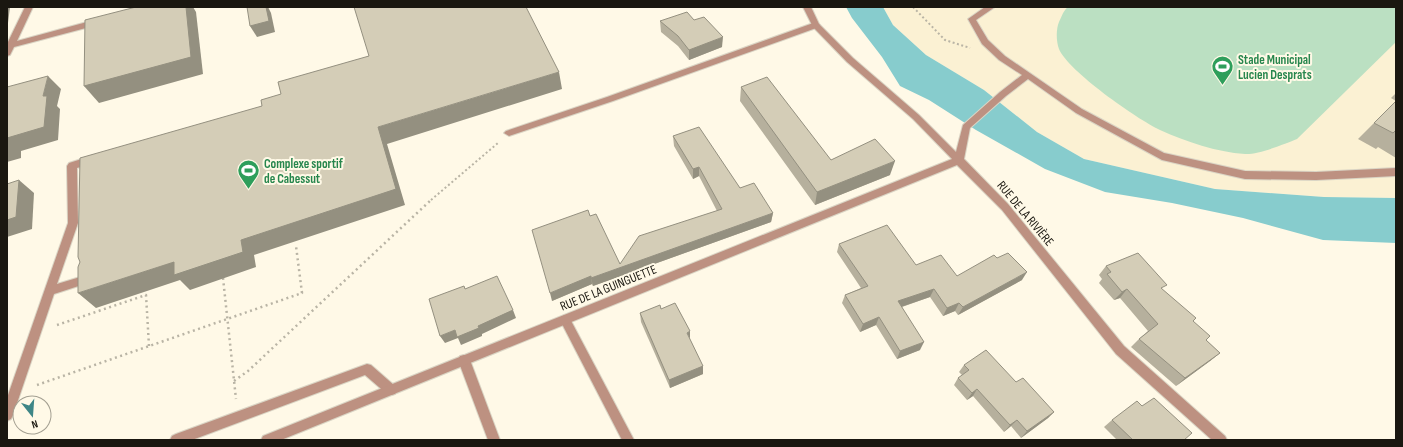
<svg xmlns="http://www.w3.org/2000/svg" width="1403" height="447" font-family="'Sofia Sans Condensed',sans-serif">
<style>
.built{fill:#fbf1d3}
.green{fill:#bbe0c2}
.water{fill:#87cccd}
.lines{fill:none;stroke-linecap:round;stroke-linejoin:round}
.lane-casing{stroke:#dad5c5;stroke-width:2}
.street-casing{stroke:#dad5c5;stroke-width:2}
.path-far1{stroke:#b9b4a5;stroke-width:2;stroke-dasharray:2 2.5;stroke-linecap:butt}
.path{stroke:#b9b4a5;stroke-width:2.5;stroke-dasharray:2 3.5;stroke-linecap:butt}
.lane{fill:#bd9181;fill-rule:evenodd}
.street{fill:#bd9181;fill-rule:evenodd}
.wall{fill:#b6b09d}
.shaded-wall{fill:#949080}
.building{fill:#d4cdb7;stroke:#949080}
.labels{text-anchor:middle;stroke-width:4;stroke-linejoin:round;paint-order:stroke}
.leisure-label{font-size:13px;font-weight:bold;fill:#27864d;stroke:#fff9e7;text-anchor:start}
.street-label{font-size:13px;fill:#1a1710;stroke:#fff9e7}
</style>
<rect width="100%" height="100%" fill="#fff9e7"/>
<!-- built -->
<path class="built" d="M883,7H1396V198L1324,197L1215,189L1084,159L1037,132L984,90L926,55L893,25Z"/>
<!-- green -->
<path class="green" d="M1068,7H1396V42L1297,139C1285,144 1257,155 1245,154C1216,152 1187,142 1160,130C1137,119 1068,71 1059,49C1056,41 1056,29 1059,22C1062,16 1063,11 1068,7Z"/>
<!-- water -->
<path class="water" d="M846,7H883L893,25L926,55L984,90L1037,132L1084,159L1215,189L1324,197L1396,198V243L1323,240L1243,218L1172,203L1105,192L1045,169L976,130L929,100L900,86L882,57L852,18Z"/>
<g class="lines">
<defs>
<g id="lane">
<path d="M816,22L820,25L819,27L613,101L509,136L504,133L506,131L607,97Z"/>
<path d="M94,155L97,156L99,159L97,162L77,168L78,223L57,284L90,274L94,275L95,278L94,281L54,294L13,415L11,419L7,421V398L68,223L67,166L69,163Z"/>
<path d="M565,315L569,317L634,440H622L560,320L561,317Z"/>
<path d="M464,355L468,356L470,360L500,440H488L458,360L460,356Z"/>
<path d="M367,364L371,365L395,386L397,390L395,394L391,395L387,394L365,375L192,440H170L172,436L176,434Z"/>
</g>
<g id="street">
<path d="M25,7H33L17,41L98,19L102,22L101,24L14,47L10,55L7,56V44Z"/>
<path d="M803,7H811L819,24L853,58L919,115L956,152L963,125L1000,92L1022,75L999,60L982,44L968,19L985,7H995L976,20L988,40L1005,56L1082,109L1164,153L1245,171L1316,172L1396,168V176L1316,180L1245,179L1162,160L1076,113L1028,79L1006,96L970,128L964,159L1008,204L1124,346L1225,436L1227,440H1212L1116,354L1002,210L957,165L281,440H261L263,436L952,159L913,119L847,62L813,27Z"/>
</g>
</defs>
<!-- lane casing -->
<use href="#lane" class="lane-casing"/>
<!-- street casing -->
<use href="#street" class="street-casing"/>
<!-- path-far1 -->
<g class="path-far1">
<path d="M913,7L945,40L970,48"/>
<path d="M431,200L498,143"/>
</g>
<!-- path -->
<g class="path">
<path d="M223,278L236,399"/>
<path d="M57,325L146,295L149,346"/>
<path d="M234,381L248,371L432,199"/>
<path d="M37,385L302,293L296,246"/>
</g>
<!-- lane -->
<use href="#lane" class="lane"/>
<!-- street -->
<use href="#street" class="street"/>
</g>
<!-- wall -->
<g class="wall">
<path d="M694,20L722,47L689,60L678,46L661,32L660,21Z"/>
<path d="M741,87L831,160L890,175L815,205L740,101Z"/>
<path d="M1396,93V158L1378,147L1376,149L1358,139L1396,101L1391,98Z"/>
<path d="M673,136L773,213L771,222L593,286L592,284L552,301L590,216L620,264L717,211L699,176L693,179L674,146Z"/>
<path d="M839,244L916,265L957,276L1022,280L958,315L955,311L943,316L930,297L902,307L920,350L897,359L876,325L860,332L842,303L845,295L861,288L837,252Z"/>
<path d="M1106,266L1162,289L1193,321L1206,340L1220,353L1210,361L1176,386L1131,347L1139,339L1148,331L1120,298L1114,300L1099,283L1102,279L1099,275Z"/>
<path d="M661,309L703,366V374L670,388L641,322L640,313Z"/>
<path d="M964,365L1016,382L1054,412L1048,418L1021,438L1011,426L1004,432L973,396L967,400L954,385L958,378L962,375L959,372Z"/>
<path d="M1142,406L1184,440H1117L1104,427L1112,420Z"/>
</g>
<!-- shaded-wall -->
<g class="shaded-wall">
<path d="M7,7H10L8,23H7Z"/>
<path d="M186,7H193L196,12L203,74L99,103L84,86Z"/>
<path d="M266,7H268L271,13L275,32L257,37L250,26Z"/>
<path d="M723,37L722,47L689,60V50Z"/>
<path d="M559,72L562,89L387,144L405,205L254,255L256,267L190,290L180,280L96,308L78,293L241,240L378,127Z"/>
<path d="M48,76L61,89L57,106L60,109L58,140L21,151V158L7,162V138L43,96Z"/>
<path d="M895,161L890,175L815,205L817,192Z"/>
<path d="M699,167V176L693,179V169Z"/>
<path d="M19,180L34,193L32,229L7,237V220Z"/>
<path d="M773,213L771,222L593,286L591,278Z"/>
<path d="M1027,272L1022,280L958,315L963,307Z"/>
<path d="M591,276L592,284L552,301L550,293Z"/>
<path d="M934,289L930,297L895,309L898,301Z"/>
<path d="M1127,289L1120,298L1114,300L1122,292Z"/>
<path d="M959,303L955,311L943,316L947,308Z"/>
<path d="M513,310L516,318L482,334V336L461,345L458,338L445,343L440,336L455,330Z"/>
<path d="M879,317L876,325L860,332L863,324Z"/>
<path d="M690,331V339L687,333Z"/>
<path d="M924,342L920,350L897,359L900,351Z"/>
<path d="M1220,353L1210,361L1176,386L1185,378Z"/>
<path d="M703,366V374L670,388L669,380Z"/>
<path d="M977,389L973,396L967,400L972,393Z"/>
<path d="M1054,412L1048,418L1021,438L1027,431Z"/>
<path d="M1017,420L1011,426L1004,432L1010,425Z"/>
</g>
<!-- building -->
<g class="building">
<path d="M136,7H186L191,57L84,86L85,20Z"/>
<path d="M247,7H266L269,21L250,26Z"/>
<path d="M354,7H526L559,72L378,127L396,189L241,240L243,252L174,275V262L78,293V267L80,262L78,257L80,158L262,106L261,100L281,94L278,82L369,56Z"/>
<path d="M687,12L694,20L704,17L723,37L689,50L678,36L660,21Z"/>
<path d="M48,76L43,96H47L44,127L7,138V87Z"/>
<path d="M767,77L831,160L875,139L895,161L817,192L741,87Z"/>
<path d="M1396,101V132L1395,131L1393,133L1374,123Z"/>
<path d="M699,127L740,188L754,183L773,213L591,278V276L550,293L532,230L588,210L590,216L596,214L620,264L639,236L722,209L699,167L693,169L673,136Z"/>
<path d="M19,180L16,217L7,220V184Z"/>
<path d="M887,225L916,265L941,255L957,276L994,255L997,258L1008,253L1027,272L963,307L959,303L947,308L934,289L898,301L924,342L900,351L879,317L863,324L845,295L868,286L839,244Z"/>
<path d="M1138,253L1167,285L1161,288L1196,318L1193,321L1210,336L1206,340L1220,353L1185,378L1139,339L1158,324L1127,289L1122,292L1107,274L1111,272L1106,266Z"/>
<path d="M497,276L513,310L478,326L479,328L457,337L455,330L440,336L429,299L464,286L465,289Z"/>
<path d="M675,303L690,331L687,333L703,366L669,380L640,313L660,305L661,309Z"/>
<path d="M986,350L1016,382L1023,378L1054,412L1027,431L1017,420L1010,425L977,389L972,393L958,378L969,370L964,365Z"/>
<path d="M1154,398L1192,433L1184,440H1133L1112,420L1137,401L1142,406Z"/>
</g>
<!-- icons -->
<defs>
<symbol id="stadium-pin" viewBox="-11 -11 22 30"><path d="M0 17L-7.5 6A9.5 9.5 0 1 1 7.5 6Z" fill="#2e9e5b" stroke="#fff9e7"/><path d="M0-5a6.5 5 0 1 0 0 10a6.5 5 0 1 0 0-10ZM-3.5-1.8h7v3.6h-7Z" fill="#fff"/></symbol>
</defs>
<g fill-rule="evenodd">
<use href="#stadium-pin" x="1210" y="54" width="25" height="34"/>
<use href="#stadium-pin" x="236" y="158" width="25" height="34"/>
</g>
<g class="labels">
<!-- leisure labels -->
<g class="leisure-label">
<text x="1238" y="64">Stade Municipal<tspan x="1238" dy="15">Lucien Desprats</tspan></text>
<text x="264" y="168">Complexe sportif<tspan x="264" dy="15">de Cabessut</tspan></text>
</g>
<!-- street labels -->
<g class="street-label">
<text transform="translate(1026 213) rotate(50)" y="5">RUE DE LA RIVIÈRE</text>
<text transform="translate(608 287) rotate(-22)" y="5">RUE DE LA GUINGUETTE</text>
</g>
</g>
<!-- border -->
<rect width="1403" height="447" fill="none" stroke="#1a1710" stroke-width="16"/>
<!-- north arrow -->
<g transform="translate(32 415) rotate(163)"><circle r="19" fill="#fff9e7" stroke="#a39f91"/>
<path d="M0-3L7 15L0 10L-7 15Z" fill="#3e8686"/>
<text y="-6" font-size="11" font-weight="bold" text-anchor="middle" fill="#1a1710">N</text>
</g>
</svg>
